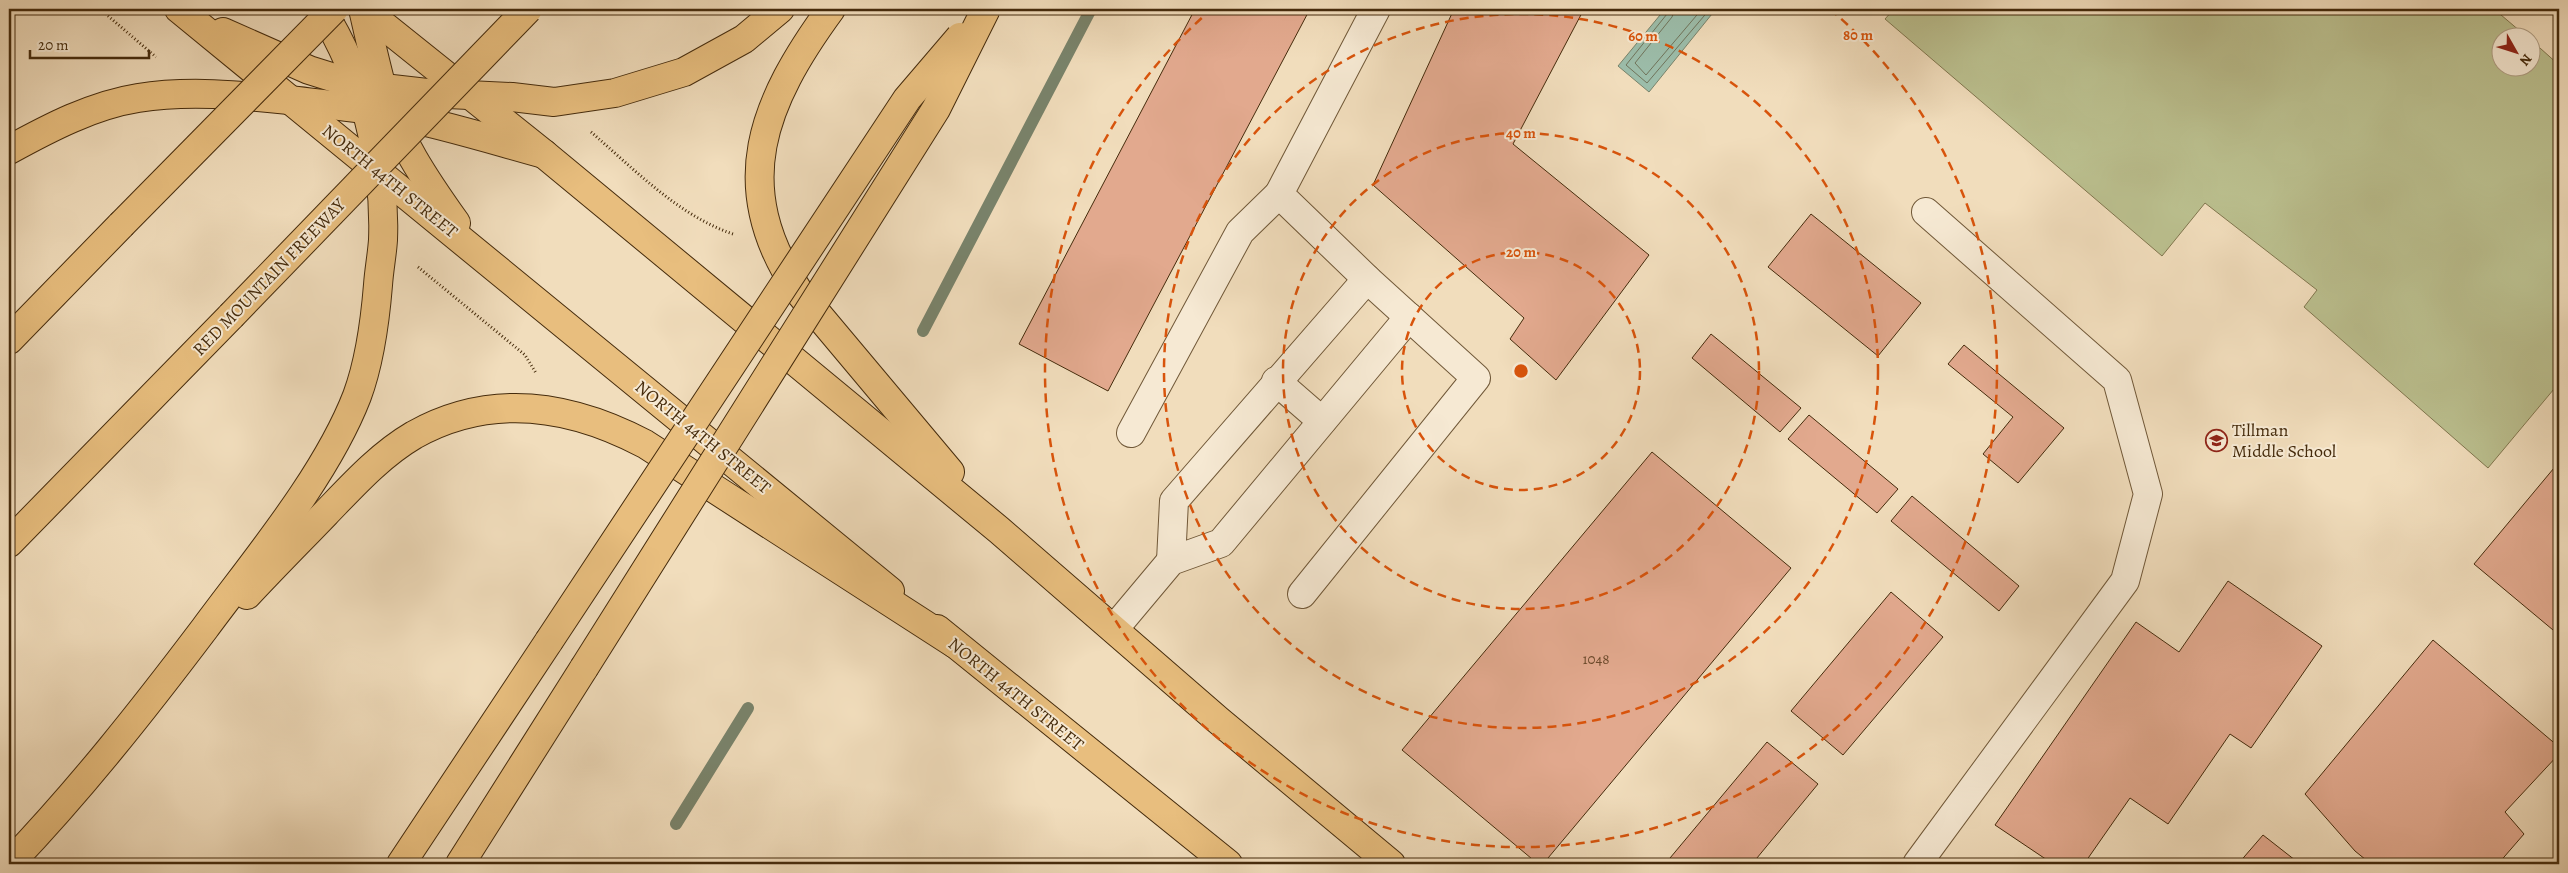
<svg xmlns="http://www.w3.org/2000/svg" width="2568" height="873" font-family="Alegreya,serif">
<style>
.green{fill:#bbc08f;stroke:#80764e}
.water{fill:#9cbdaa;stroke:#79836b}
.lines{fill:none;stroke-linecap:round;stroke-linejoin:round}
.shore{stroke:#70745b;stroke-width:1}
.stream{stroke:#79836b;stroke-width:12}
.building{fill:#e2a98e;stroke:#452b0c}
.minor-casing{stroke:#705838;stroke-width:30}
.major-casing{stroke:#452b0c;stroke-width:30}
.highway-casing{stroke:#452b0c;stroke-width:30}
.path{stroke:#452b0c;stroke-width:3;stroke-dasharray:1 2.5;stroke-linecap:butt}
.minor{stroke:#f6e9d3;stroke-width:28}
.major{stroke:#e8be7e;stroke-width:28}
.highway{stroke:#e8be7e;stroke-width:28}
.highway-bridge-casing{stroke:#452b0c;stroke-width:30;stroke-linecap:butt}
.highway-bridge{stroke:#e8be7e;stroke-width:28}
.ring{fill:none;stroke:#d8540c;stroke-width:2.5;stroke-dasharray:9 6}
.labels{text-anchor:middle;stroke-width:4;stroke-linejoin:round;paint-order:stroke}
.number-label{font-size:15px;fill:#6c4a2c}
.street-label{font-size:18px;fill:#452b0c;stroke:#f6e9d3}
.poi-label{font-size:18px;fill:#452b0c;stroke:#f6e9d3;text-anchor:start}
.centre{fill:#d8540c;stroke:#f6e9d3;stroke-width:2.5}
.ring-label{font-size:15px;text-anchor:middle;font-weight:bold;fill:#d8540c;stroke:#f6e9d3;stroke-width:4;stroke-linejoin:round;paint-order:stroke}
</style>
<rect width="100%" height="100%" fill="#f1ddbc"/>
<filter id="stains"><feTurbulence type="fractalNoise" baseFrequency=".004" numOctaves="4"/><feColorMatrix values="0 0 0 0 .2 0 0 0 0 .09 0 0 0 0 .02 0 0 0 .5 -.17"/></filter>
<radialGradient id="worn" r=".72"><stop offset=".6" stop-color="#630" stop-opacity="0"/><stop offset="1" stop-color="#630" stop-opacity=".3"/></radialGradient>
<!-- green -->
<path class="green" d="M1894,9H2494L2527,37L2500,38V68H2530L2531,40L2559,65V383L2488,468L2304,307L2317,290L2205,203L2162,256L1885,19Z"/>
<!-- water -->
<path class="water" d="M1665,9H1716L1649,92L1618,66Z"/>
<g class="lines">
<!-- shore -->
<g class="shore">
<path d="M1668,9L1667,14L1626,65L1647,83L1710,9"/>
<path d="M1675,9L1672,17L1635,63L1646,75L1702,9"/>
</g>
<!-- stream -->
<g class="stream">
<path d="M923,331L1091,9"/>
<path d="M676,824L748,708"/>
</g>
</g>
<!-- building -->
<g class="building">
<path d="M1195,9H1310L1108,391L1019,344Z"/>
<path d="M1454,9H1584L1513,144L1649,255L1556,380L1510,339L1524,318L1373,185Z"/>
<path d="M1811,214L1921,303L1878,356L1768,267Z"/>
<path d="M1711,334L1801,408L1780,432L1692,358Z"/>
<path d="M1964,345L2064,428L2018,483L1983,454L2013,417L1948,364Z"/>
<path d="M1809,415L1898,489L1877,513L1788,439Z"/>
<path d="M1652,452L1791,568L1543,864H1538L1402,750Z"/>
<path d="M2559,462V635L2474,564Z"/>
<path d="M1912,496L2019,586L1999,611L1891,521Z"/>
<path d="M2228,581L2322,646L2251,748L2230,734L2168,824L2130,798L2084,864H2053L1995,825L2136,622L2179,652Z"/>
<path d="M1891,592L1943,637L1843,755L1791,711Z"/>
<path d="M2433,640L2559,747V754L2505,812L2524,834L2498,864H2371L2355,851L2305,794Z"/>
<path d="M1767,742L1818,784L1752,864H1665Z"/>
<path d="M2263,835L2300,864H2238Z"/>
</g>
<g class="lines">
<defs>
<g id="minor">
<path d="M1276,381L1322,421"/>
<path d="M1131,433L1240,232L1279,194"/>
<path d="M1171,561L1174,501L1367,279"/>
<path d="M1302,594L1476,378L1367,279L1279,194L1376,9"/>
<path d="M1114,629L1171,561L1221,543L1409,317"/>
<path d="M1917,864L2125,581L2148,494L2117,380L1926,212"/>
</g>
<g id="major">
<path d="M179,9L890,591"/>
<path d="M363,9L544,154L999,530L1218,720L1391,864"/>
<path d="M363,9C369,35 375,62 382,88C397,138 426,181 456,223"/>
<path d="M831,9C763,102 727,186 799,292L950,472"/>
<path d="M223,32L309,70L357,85L427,93L512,97L554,102L615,93L684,72L744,39L780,9"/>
<path d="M937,629L1228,864"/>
</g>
<g id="highway">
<path d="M9,150C49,128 93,105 138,98C188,90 239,95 289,100C323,104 357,107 391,114C442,124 493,140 544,154"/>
<path d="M9,340L121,225"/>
<path d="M9,543L231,316"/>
<path d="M247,595C273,567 300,540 326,513C353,485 380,455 414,435C491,392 571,405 645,444L955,644"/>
<path d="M9,864C80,790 143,710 205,628C256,559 326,476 357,396C370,361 375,322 378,285C379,270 382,255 383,240C386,161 363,76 321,9"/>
<path d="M401,864L549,641"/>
<path d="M460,864L584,668"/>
</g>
</defs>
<!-- minor casing -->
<use href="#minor" class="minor-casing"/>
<!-- major casing -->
<use href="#major" class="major-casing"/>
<!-- highway casing -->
<use href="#highway" class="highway-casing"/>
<!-- path -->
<g class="path">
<path d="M100,9L156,57"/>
<path d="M591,132C634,169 679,216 733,234"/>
<path d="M418,267L525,355L536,373"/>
</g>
<!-- minor -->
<use href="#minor" class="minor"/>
<!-- major -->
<use href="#major" class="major"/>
<!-- highway -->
<use href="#highway" class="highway"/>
<defs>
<g id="highway-bridge">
<path d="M121,225L334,9"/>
<path d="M231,316L528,9"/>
<path d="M549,641L907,99L960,37"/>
<path d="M584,668L936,109L986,9"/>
</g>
</defs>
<!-- highway-bridge casing -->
<use href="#highway-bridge" class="highway-bridge-casing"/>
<!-- highway-bridge -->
<use href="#highway-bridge" class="highway-bridge"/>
</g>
<!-- distance rings -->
<g class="ring">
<circle cx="1521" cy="371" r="119"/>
<circle cx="1521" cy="371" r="238"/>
<circle cx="1521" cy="371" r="357"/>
<path d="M1830 9A476 476 0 1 1 1212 9"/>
</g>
<!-- icons -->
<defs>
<symbol id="school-ring" viewBox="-11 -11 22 22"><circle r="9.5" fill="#f6e9d3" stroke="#8f2418" stroke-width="1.5"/><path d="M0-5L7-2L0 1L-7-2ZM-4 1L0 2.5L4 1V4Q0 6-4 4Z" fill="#8f2418"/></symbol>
</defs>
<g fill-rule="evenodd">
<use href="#school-ring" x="2204" y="428" width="25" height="25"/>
</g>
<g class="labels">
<!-- number labels -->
<g class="number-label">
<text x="1596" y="664">1048</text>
</g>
<!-- street labels -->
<g class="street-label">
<text transform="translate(390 181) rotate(39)" y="6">NORTH 44TH STREET</text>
<text transform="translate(269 277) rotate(-46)" y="6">RED MOUNTAIN FREEWAY</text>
<text transform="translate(703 437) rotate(39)" y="6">NORTH 44TH STREET</text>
<text transform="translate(1016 694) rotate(39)" y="6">NORTH 44TH STREET</text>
</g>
<!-- poi labels -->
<g class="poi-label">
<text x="2232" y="436">Tillman<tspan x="2232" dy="21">Middle School</tspan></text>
</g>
</g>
<circle cx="1521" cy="371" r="8" class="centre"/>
<g class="ring-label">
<text x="1858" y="40">80 m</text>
<text x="1643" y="41">60 m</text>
<text x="1521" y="138">40 m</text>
<text x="1521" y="257">20 m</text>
</g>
<!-- margin -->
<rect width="2568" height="873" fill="none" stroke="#f1ddbc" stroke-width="30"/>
<rect x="10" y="10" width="2548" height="853" fill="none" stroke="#452b0c" stroke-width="2.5"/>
<rect x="15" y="15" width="2538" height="843" fill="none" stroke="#452b0c"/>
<!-- north arrow -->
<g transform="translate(2516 52) rotate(129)"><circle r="24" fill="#f6e9d3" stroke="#af9d83"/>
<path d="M0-4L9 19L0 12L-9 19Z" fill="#8f2418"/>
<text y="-8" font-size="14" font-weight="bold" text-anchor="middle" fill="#452b0c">N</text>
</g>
<!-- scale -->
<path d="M30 50v8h119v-8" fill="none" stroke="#452b0c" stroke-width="2.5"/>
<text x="38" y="50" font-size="15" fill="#452b0c" stroke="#f6e9d3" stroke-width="4" paint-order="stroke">20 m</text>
<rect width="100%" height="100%" filter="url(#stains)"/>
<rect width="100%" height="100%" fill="url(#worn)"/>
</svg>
